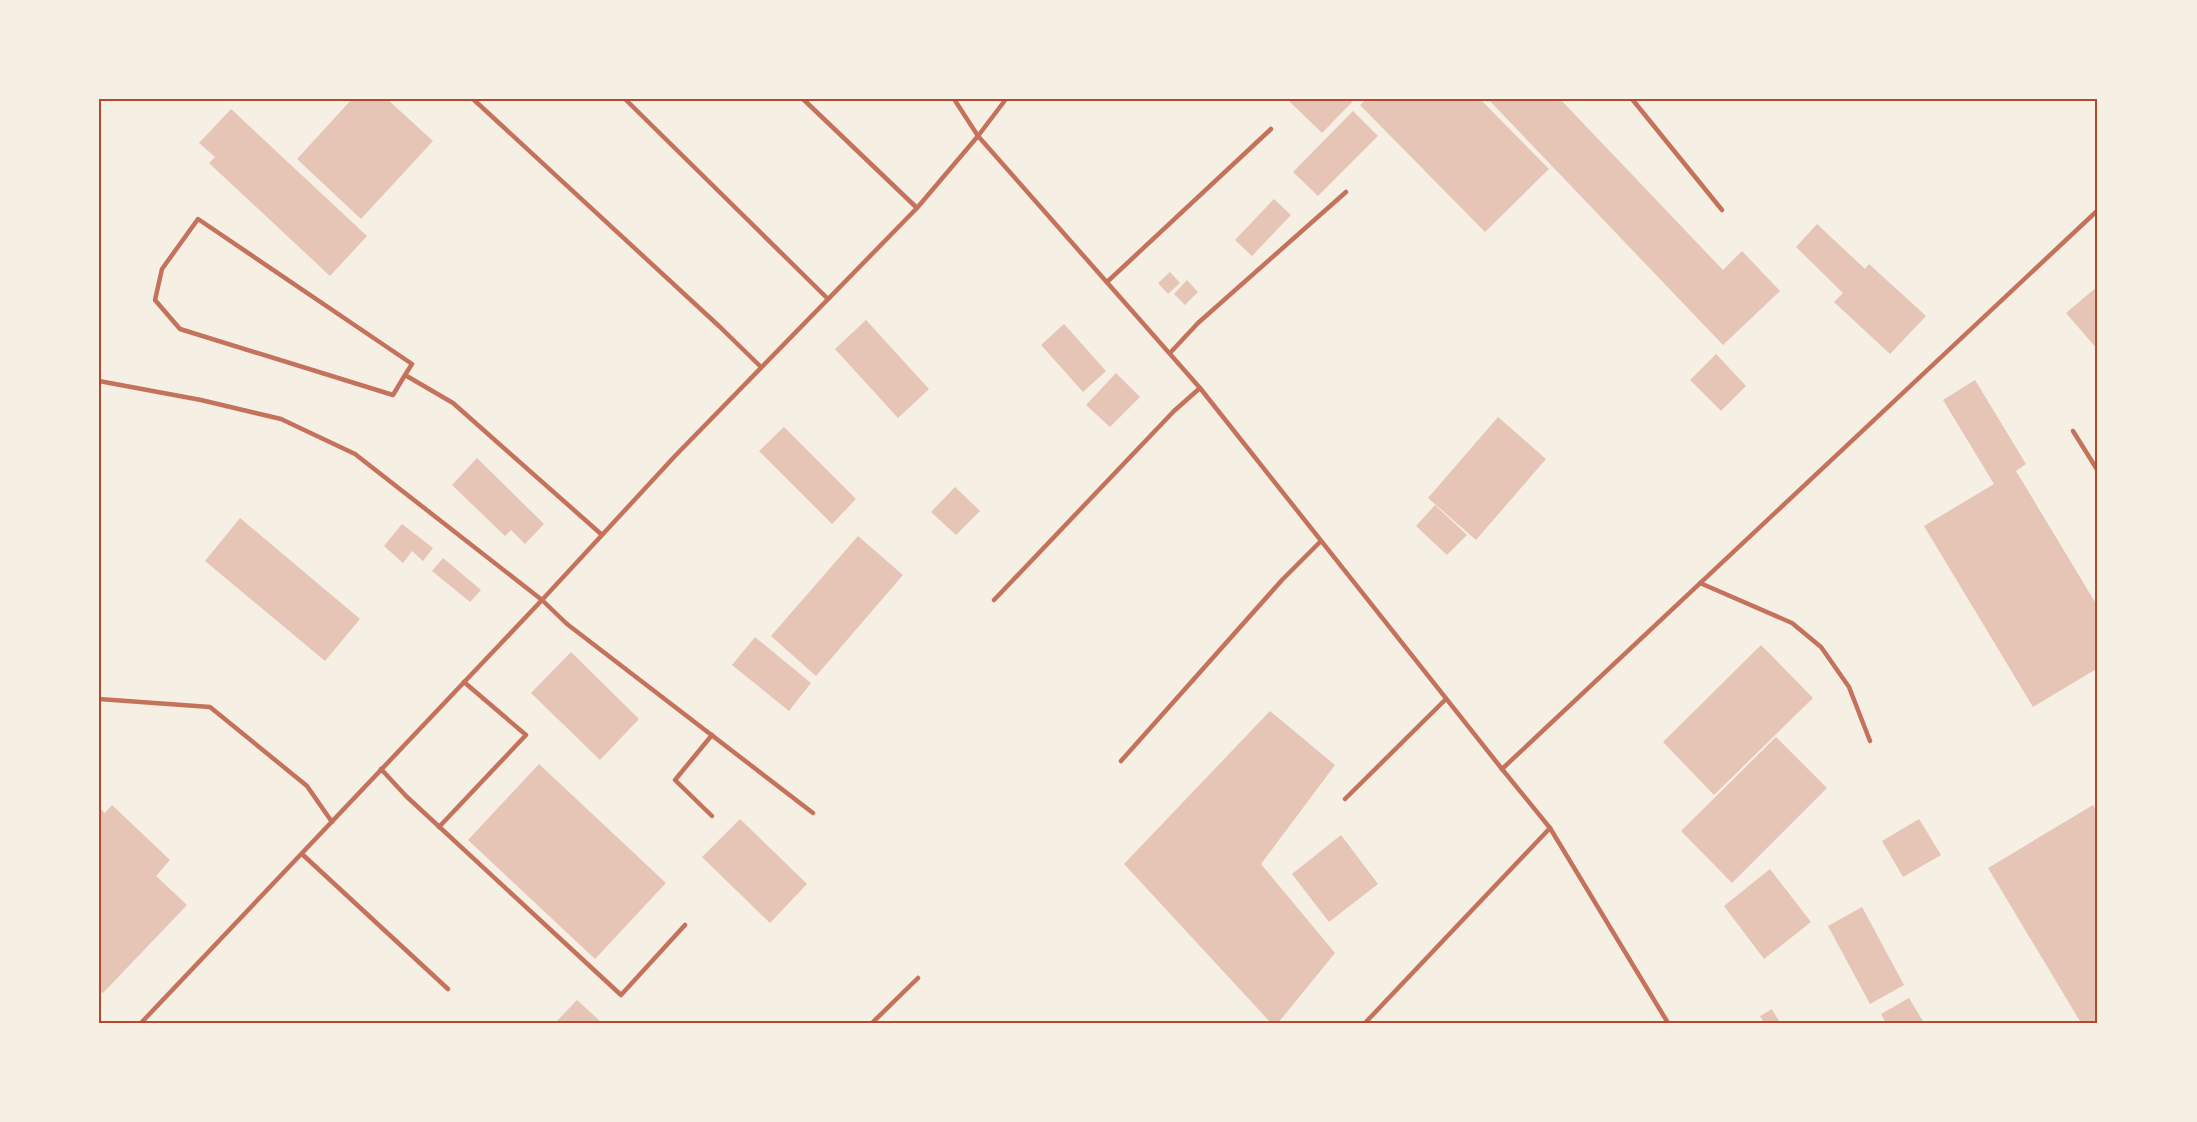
<svg xmlns="http://www.w3.org/2000/svg" width="2197" height="1122" font-family="Roboto,sans-serif">
<style>
.building{fill:#e6c5b7}
.lines{fill:none;stroke-linecap:round;stroke-linejoin:round}
.service{stroke:#c5725c;stroke-width:4.5}
.neatline{fill:none;stroke:#b5482f;stroke-width:2}
</style>
<rect width="100%" height="100%" fill="#f6efe4"/>
<!-- building -->
<g class="building">
<path d="M352,99H387L433,141L361,219L297,159Z"/>
<path d="M1287,99H1355L1322,133Z"/>
<path d="M1366,99H1480L1549,169L1485,232L1360,105Z"/>
<path d="M1488,99H1560L1723,270L1742,251L1780,291L1723,345Z"/>
<path d="M231,109L367,236L330,276L209,163L215,157L199,143Z"/>
<path d="M1353,111L1378,136L1318,196L1293,172Z"/>
<path d="M1274,199L1291,215L1252,256L1235,240Z"/>
<path d="M1817,224L1865,269L1869,264L1926,316L1890,354L1834,302L1843,293L1796,247Z"/>
<path d="M1170,272L1180,283L1168,294L1158,283Z"/>
<path d="M1187,280L1198,292L1185,305L1174,294Z"/>
<path d="M2098,286V350L2066,313Z"/>
<path d="M866,320L929,389L898,418L835,349Z"/>
<path d="M1064,324L1106,371L1083,392L1041,345Z"/>
<path d="M1716,354L1746,386L1721,411L1690,380Z"/>
<path d="M1116,373L1140,397L1110,427L1086,405Z"/>
<path d="M1975,380L2026,464L2016,471L2098,607V668L2033,707L1924,526L1994,484L1943,400Z"/>
<path d="M1498,417L1546,459L1476,540L1428,498Z"/>
<path d="M784,427L856,499L832,524L759,451Z"/>
<path d="M477,458L544,524L525,544L511,530L505,536L452,485Z"/>
<path d="M955,487L980,511L956,535L931,512Z"/>
<path d="M1435,505L1467,535L1447,555L1416,526Z"/>
<path d="M240,518L360,619L325,661L205,561Z"/>
<path d="M402,524L433,548L423,561L412,551L403,563L384,546Z"/>
<path d="M858,536L903,575L816,676L771,636Z"/>
<path d="M443,558L481,590L470,602L432,571Z"/>
<path d="M755,637L811,683L789,711L732,665Z"/>
<path d="M1761,645L1813,698L1714,795L1663,742Z"/>
<path d="M571,652L639,719L600,760L531,693Z"/>
<path d="M1270,711L1335,765L1261,864L1335,953L1278,1023H1271L1124,864Z"/>
<path d="M1776,737L1827,788L1732,883L1681,831Z"/>
<path d="M539,764L666,883L595,959L468,840Z"/>
<path d="M112,805L170,860L156,876L187,905L103,993L99,989V808L105,813Z"/>
<path d="M2093,805L2098,814V1023H2081L1988,868Z"/>
<path d="M740,819L807,884L770,923L702,857Z"/>
<path d="M1919,819L1941,855L1903,877L1882,841Z"/>
<path d="M1341,835L1378,884L1329,922L1292,874Z"/>
<path d="M1770,869L1811,922L1764,959L1724,906Z"/>
<path d="M1862,907L1904,985L1870,1004L1828,926Z"/>
<path d="M1909,998L1924,1023H1886L1881,1014Z"/>
<path d="M577,1000L602,1023H555Z"/>
<path d="M1772,1009L1780,1023H1764L1760,1016Z"/>
</g>
<g class="lines">
<!-- service -->
<g class="service">
<path d="M473,99L720,327L761,367"/>
<path d="M625,99L828,299"/>
<path d="M803,99L917,208"/>
<path d="M1006,99L978,136L1200,388L1502,769"/>
<path d="M1632,99L1722,210"/>
<path d="M1107,282L1271,129"/>
<path d="M1170,353L1198,323L1346,192"/>
<path d="M405,375L412,364L198,219L162,269L155,300L180,329L393,395L405,375L453,403L601,534"/>
<path d="M99,381L201,400L281,419L355,454L542,600L567,624L813,813"/>
<path d="M2073,431L2098,471"/>
<path d="M1700,583L1792,623L1821,647L1849,687L1870,741"/>
<path d="M994,600L1174,411L1200,388"/>
<path d="M99,699L210,707L307,786L332,822"/>
<path d="M712,735L675,780L712,816"/>
<path d="M1121,761L1282,580L1321,541"/>
<path d="M381,769L406,796L621,995L685,925"/>
<path d="M1345,799L1446,699"/>
<path d="M439,827L526,735L464,682"/>
<path d="M302,854L448,989"/>
<path d="M141,1023L542,600L675,456L917,208L978,136L954,99"/>
<path d="M872,1023L918,978"/>
<path d="M1365,1023L1550,828"/>
<path d="M1668,1023L1550,828L1502,769L2098,210"/>
</g>
</g>
<!-- border -->
<rect width="2197" height="1122" fill="none" stroke="#f6efe4" stroke-width="201"/>
<rect x="100" y="100" width="1996" height="922" class="neatline"/>
</svg>
